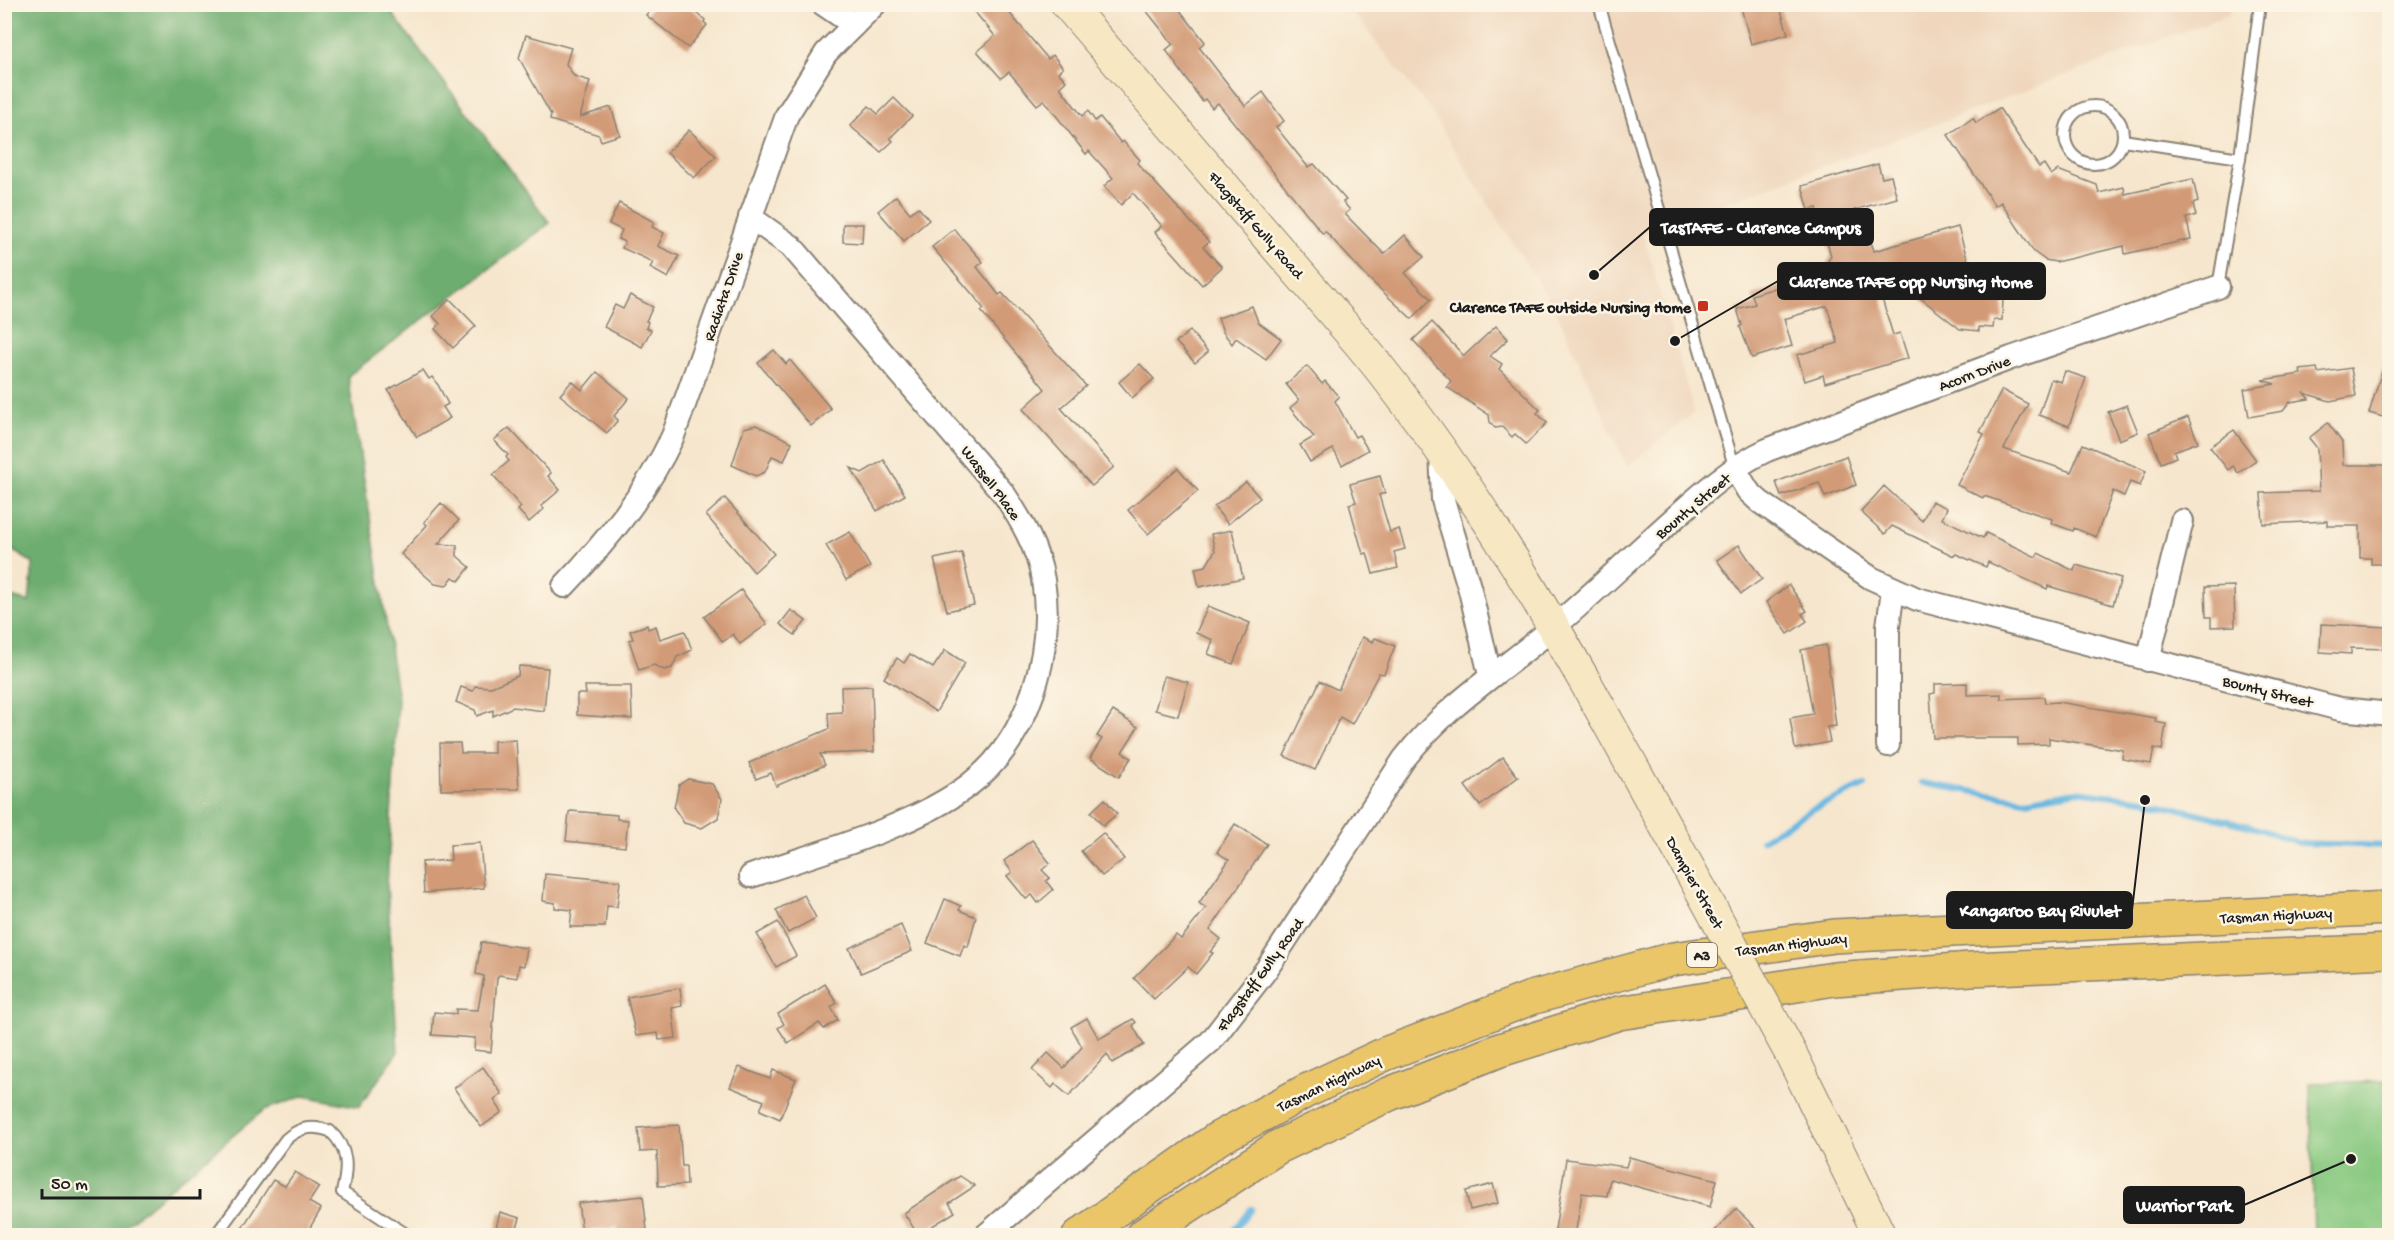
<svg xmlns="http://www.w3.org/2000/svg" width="2394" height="1240" font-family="'Gochi Hand',sans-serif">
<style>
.built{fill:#efd6bc}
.green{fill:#89c981;stroke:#52724e;stroke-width:1.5}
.forest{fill:#6ead6f;stroke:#456446;stroke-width:1.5}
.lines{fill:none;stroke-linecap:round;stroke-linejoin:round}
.stream{stroke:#68b7e2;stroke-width:6}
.building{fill:#d29a76}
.lane-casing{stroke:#898174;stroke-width:14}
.street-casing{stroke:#898174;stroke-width:26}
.secondary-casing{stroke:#898174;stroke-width:34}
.highway-casing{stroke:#898174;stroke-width:36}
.lane{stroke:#fff;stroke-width:10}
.street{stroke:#fff;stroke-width:22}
.secondary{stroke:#f7e8c3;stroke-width:32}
.highway{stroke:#eac669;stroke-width:33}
.secondary-bridge-casing{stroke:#898174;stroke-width:34;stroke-linecap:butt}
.secondary-bridge{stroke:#f7e8c3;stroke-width:32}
.poi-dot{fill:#c8321e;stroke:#fcf5e5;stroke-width:2}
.labels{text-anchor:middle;stroke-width:5;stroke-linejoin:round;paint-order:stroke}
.shield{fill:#fcf5e5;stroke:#5f5d58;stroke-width:1.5}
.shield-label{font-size:15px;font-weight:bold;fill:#1c1c1c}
.street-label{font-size:16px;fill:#1c1c1c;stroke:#fcf5e5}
.poi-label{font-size:16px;font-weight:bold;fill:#1c1c1c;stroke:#fcf5e5;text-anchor:end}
.leader{fill:none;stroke:#1c1c1c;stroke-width:2}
.callout-dot{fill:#1c1c1c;stroke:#fcf5e5;stroke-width:2}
.callout{fill:#1c1c1c;stroke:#1c1c1c;stroke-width:2}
.callout-label{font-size:18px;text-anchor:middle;font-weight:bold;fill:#fff}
</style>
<rect width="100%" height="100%" fill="#fcf5e5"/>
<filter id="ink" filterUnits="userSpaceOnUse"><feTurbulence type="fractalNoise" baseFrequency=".0167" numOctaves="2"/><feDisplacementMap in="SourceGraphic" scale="12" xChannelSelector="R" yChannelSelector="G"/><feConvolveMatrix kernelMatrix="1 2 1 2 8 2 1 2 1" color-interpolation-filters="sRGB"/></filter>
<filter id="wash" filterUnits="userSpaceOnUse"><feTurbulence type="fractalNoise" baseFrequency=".008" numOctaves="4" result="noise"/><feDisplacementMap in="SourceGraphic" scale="24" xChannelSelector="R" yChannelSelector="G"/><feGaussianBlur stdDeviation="1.35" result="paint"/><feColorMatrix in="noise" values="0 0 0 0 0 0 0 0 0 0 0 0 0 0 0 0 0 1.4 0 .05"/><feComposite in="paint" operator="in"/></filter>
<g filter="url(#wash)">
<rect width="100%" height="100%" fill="#f6e6cd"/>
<!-- built -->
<path class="built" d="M1347,5H2232L2230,14L1643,234L1694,412L1627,467L1558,315L1428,107Z"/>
<!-- green -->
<g class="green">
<path d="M2389,1081V1235H2314L2310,1083Z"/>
<path d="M2245,1232V1236L2108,1235L2110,1234Z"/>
</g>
<!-- forest -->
<path class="forest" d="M5,5H386L550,223L348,376L398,699L387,887L398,1052L359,1107L304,1096L264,1110L114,1235L9,1236L5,1231L4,595L29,602L33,563L5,546Z"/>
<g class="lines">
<!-- stream -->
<g class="stream">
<path d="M1921,783L2025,800L2077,791L2145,800L2253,827L2299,843L2390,846"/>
<path d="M1762,840L1813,809L1865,785"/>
<path d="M1229,1236L1251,1209"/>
</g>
</g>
<g id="blocks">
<!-- building -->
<g class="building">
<path d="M654,4H686L705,20L704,22L707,25L688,48L646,15Z"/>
<path d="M968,4H1002L1048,59L1053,55L1063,68L1058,72L1066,81L1060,87L1082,116L1088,111L1095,121L1100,117L1121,143L1123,141L1140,160L1137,163L1209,242L1203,247L1222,267L1202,285L1155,232L1162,226L1133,193L1121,205L1104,186L1113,178L1089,151L1086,154L1044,100L1037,105L1009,72L1001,78L977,51L995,36Z"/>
<path d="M1141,4H1175L1205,42L1199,47L1245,106L1263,92L1284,121L1276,127L1308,167L1314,164L1346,200L1343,202L1350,210L1345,214L1384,254L1405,235L1424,257L1405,273L1431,299L1412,319L1366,276L1325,231L1323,234L1218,103L1212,108L1205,99L1202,101L1166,50L1173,44Z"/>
<path d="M1740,4H1779L1788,34L1751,44Z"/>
<path d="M526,35L571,48L566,64L574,76L590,81L580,117L611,107L620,135L601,141L599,135L550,120L551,115L519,58Z"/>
<path d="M894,98L912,116L890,138L893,141L881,152L850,126L869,106L878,114Z"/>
<path d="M1999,108L2039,167L2044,164L2051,175L2058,170L2097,185L2099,193L2124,187L2125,194L2193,179L2198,202L2193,204L2196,216L2186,218L2191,239L2125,254L2124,246L2056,262L2045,260L2034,252L2001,202L1995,206L1948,135L1973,118L1976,123Z"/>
<path d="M689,130L716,156L694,178L667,153Z"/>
<path d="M1878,164L1882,178L1891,176L1897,198L1854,210L1863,242L1870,239L1874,251L1958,227L1973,279L1997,299H2003L2002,320H1994L1993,328L1979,327V331L1960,329L1878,265L1887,297L1882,299L1893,335L1900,333L1908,358L1825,383L1823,375L1805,381L1797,355L1838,343L1827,306L1784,319L1792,346L1752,358L1740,327L1742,325L1737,309L1755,304L1752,295L1821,274L1831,256L1817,208L1809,210L1802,186Z"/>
<path d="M896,196L910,213L918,207L929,220L904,241L878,211Z"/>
<path d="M619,203L654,222L652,227L664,233L658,246L679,256L668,278L650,268L653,262L622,248L625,242L618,239L622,230L609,224Z"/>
<path d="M843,224H863L862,243L843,242Z"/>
<path d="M954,229L983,262L977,267L999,295L1002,293L1086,386L1061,408L1114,467L1092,486L1023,409L1045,389L981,311L984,309L974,296L932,247Z"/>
<path d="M630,295L653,307L646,321L648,322L646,328L651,330L642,347L604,327L615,305L623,309Z"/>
<path d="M450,299L476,326L453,348L435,329L440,324L433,316Z"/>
<path d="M1252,306L1258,322L1281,339L1266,359L1236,338L1232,344L1223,332L1218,318Z"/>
<path d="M1432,322L1464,356L1496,326L1508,339L1490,356L1502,364L1499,369L1540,410L1537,413L1547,423L1526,444L1515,434L1512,437L1502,427L1495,428L1490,422L1489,415L1447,387L1451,381L1413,340Z"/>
<path d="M1190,331L1208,352L1195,363L1176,342Z"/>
<path d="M774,350L786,364L790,360L831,409L811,426L758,363Z"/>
<path d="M2386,358H2390V419L2369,413Z"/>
<path d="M1140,364L1154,379L1132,398L1119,382Z"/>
<path d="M1307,366L1322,384L1325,381L1339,397L1335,401L1355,437L1359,435L1368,450L1342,465L1333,449L1310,462L1300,445L1314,437L1290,408L1299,400L1286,384Z"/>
<path d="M2317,368L2318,373L2351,368L2356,396L2330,401L2304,393L2309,399L2290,402L2283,411L2249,417L2244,389L2275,384L2262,380L2301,374L2300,370Z"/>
<path d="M423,370L429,379L432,377L438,385L448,404L443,407L450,418L417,437L388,390Z"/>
<path d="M2065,371L2086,378L2069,426L2039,415L2051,379L2061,382Z"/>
<path d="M597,372L629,398L614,416L618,420L607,433L560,395L572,381L582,390Z"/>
<path d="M2002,390L2028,404L2004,449L2071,472L2083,444L2146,471L2140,486L2130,482L2124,496L2113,491L2096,537L2074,528L2073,531L2051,523L2052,519L1984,496L1983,498L1957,485L1984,434L1980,432Z"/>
<path d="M2127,405L2138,432L2119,440L2108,412Z"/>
<path d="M2188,417L2198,442L2174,451L2176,457L2161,463L2149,433Z"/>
<path d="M2328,423L2342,442L2343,465H2390V564H2371V558H2360V526H2328V521L2263,524L2261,493L2319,491L2317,448L2309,438Z"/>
<path d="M756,425L792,442L784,461L772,456L765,472L756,476L732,465L744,428Z"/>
<path d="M509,428L551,473L548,476L560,490L541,506L544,509L529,522L518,510L521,507L493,475L509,461L506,457L508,455L494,440Z"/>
<path d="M2234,430L2256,460L2238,473L2233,466L2228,470L2210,447Z"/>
<path d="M1846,456L1856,485L1825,497L1819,483L1781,496L1776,482Z"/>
<path d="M884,460L905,495L877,511L851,468L862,473Z"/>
<path d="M1178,468L1198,491L1148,534L1128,510Z"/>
<path d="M1380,476L1385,493L1379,495L1390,532L1399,529L1405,549L1394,552L1398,568L1373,574L1367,553L1363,554L1349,504L1356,502L1350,484Z"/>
<path d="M1246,482L1260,498L1228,524L1214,507Z"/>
<path d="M1884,486L1922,521L1932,501L1947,508L1942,519L1983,538L1986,533L2036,557L2038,553L2074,571L2076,565L2121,578L2113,605L2048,586L2047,589L1988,562L1986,567L1956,554L1954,556L1892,526L1885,534L1861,512Z"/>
<path d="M725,498L774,554L754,572L706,515Z"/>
<path d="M441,503L459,520L438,544L457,545V556L470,567L459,581L453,577L446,586L435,584L401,554L427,525L424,522Z"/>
<path d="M1232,530L1243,578L1199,587L1195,568L1206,566L1215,551L1211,534Z"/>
<path d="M850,532L870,567L846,580L826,545Z"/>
<path d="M1739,545L1762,579L1741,594L1717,560Z"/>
<path d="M962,553L974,605L947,611L934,559Z"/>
<path d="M1789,585L1807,611L1802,614L1807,621L1788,634L1766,602Z"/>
<path d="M2234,586L2235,626L2211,627V617H2206L2205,587Z"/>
<path d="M741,590L767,624L740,644L733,634L723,642L704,617Z"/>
<path d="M1208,606L1250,623L1233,664L1208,654L1213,640L1196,633Z"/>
<path d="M791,610L806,621L795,635L780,624Z"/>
<path d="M2321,624L2390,627V649L2351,648V654L2320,652Z"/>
<path d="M647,625L648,629L656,626L660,639L685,631L692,650L677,657L672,668L664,670L654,665L639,670L629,640L633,639L630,631Z"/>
<path d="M1362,637L1373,642L1375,638L1395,646L1384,674L1379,673L1352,724L1340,717L1315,770L1284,756L1320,681L1338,690Z"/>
<path d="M1826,645L1836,726L1827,727L1830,742L1795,749L1790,718L1813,714L1801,650Z"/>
<path d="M945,650L965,663L936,712L884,678L897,658L904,663L910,654L933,668Z"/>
<path d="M519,666L548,668L544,711L513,707L493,716V710L477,716L475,710L456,702L461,687L473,691L475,686L491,687L518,676Z"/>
<path d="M1164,676L1188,682L1178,716L1155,710Z"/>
<path d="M1967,683V695L2001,694V699L2044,697L2045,703L2058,702L2156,718L2155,722L2166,724L2162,750L2154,748L2151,764L2122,759L2123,750L2049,738V744L2018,745V738H1933L1930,694L1935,693V684Z"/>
<path d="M585,686H631L632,719L577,715V694H586Z"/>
<path d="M872,686L874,752L820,754L825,765L776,786L771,773L756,779L749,763L829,729L828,713L842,712L841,687Z"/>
<path d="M1113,711L1138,727L1122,752L1131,758L1119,777L1090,758L1102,739L1097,736Z"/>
<path d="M516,740L519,789L441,790L440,743H460L461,753H494V741Z"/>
<path d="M1503,757L1518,777L1480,806L1465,786Z"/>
<path d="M688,779L712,784L722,799L718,818L702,828L684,823L674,808L679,785Z"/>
<path d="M1105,799L1117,814L1103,826L1091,812Z"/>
<path d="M571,811L617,815V819L628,820L625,847L566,841L569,812Z"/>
<path d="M1235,824L1267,844L1210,930L1221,939L1210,952L1213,953L1196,974L1188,967L1154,999L1134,978L1176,935L1181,939L1206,908L1199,903L1229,860L1217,852Z"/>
<path d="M1103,833L1124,859L1102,876L1081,851Z"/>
<path d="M1032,840L1050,863L1042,870L1050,878L1046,881L1053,890L1038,903L1032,895L1026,899L1007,876L1012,872L1004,861Z"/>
<path d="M480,843L484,888L424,893L422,862L451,860L450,845Z"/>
<path d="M545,874L620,881L617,907L607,906L605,927H570L572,910L555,908V903L543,901Z"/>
<path d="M804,895L816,918L788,933L776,910Z"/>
<path d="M945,899L961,906L959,910L976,917L968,947L964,945L960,956L927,943Z"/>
<path d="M778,922L796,956L776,967L757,934Z"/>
<path d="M901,925L912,951L861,973L849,948Z"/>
<path d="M481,942L527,948L524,966L519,965L517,978L499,975L497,978L491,1052L474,1050L475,1038L432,1035L434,1012L456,1014V1009L478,1010L484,976L476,974Z"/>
<path d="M825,984L837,1003L831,1007L838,1020L824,1029L819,1023L788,1043L778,1028L784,1024L778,1014Z"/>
<path d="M680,988L682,1006L672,1008L676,1038L659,1040L658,1033L636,1036L627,997Z"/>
<path d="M1087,1018L1099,1039L1133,1019L1136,1022L1133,1026L1144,1045L1112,1063L1107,1054L1069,1096L1055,1084L1052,1088L1032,1070L1048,1053L1064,1068L1082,1047L1071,1027Z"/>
<path d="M483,1067L502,1094L494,1100L502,1112L481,1127L454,1088Z"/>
<path d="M739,1067L770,1079L773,1070L796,1079L780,1119L760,1110L764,1101L730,1087Z"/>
<path d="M679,1125L682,1166H686L687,1185L658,1186L657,1151L640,1152L638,1128Z"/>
<path d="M1629,1157L1717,1180L1710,1207L1610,1179L1607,1196L1582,1193L1575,1236H1554L1566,1159L1626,1167Z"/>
<path d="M295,1172L319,1187L309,1202L321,1209L305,1236H237L273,1180L285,1186Z"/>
<path d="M960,1176L975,1186L949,1203L955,1212L918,1235L904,1213Z"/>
<path d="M1493,1184L1498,1203L1470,1210L1466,1191Z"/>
<path d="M643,1196L647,1230L619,1233L618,1227L582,1232L578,1203Z"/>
<path d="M1736,1209L1764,1236H1710Z"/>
<path d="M500,1212L520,1218L515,1236H494Z"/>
</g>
</g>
</g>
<g filter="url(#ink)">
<use href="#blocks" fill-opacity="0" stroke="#898174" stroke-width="1.5"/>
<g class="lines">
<defs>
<g id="lane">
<path d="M1599,4L1735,469"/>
<circle cx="2094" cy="135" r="29"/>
<path d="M2123,140L2240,158"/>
<path d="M2218,287L2240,158L2260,4"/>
<path d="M215,1236L286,1139C300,1127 312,1125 330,1131C349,1149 348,1168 342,1192L409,1236"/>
</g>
<g id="street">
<path d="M823,4L854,25"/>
<path d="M750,217L791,246L1004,494C1021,520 1038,548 1043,580C1055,651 1029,740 969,785C912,828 819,852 751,876"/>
<path d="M1441,450L1443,500L1470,590L1490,675"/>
<path d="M1735,469L1748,491L1760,502L1871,578L1917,599L2340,709L2390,714"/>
<path d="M564,586C608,540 646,493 673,436L787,115L826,53L875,4"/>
<path d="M2148,660L2182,521"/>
<path d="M1888,745V626L1893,590"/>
<path d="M985,1236L1211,1041L1266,970L1404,759C1447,704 1502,671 1554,627C1593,594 1630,558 1669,523C1699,496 1730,467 1767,450L2011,358L2218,287"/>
</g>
<g id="secondary">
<path d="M1067,4L1359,343C1497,508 1596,703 1701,890"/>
<path d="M1791,1054L1880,1236"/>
</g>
<g id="highway">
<path d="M1079,1236L1217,1139L1306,1091L1385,1054L1531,998L1673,959L1834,936L2390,908"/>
<path d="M1142,1236L1278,1147L1389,1094L1500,1050L1619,1013L1834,979L1971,969L2390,951"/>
</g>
</defs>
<!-- lane casing -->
<use href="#lane" class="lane-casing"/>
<!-- street casing -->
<use href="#street" class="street-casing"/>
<!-- secondary casing -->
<use href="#secondary" class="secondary-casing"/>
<!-- highway casing -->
<use href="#highway" class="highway-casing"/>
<!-- lane -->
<use href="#lane" class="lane"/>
<!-- street -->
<use href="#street" class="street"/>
<!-- secondary -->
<use href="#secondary" class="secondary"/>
<!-- highway -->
<use href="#highway" class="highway"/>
<defs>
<path id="secondary-bridge" d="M1701,890L1791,1054"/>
</defs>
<!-- secondary-bridge casing -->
<use href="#secondary-bridge" class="secondary-bridge-casing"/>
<!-- secondary-bridge -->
<use href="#secondary-bridge" class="secondary-bridge"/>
</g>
</g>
<!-- markers -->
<rect class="poi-dot" x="1697" y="300" width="12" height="12" rx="3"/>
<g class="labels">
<!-- shield labels -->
<rect class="shield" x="1687" y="943" width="30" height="24" rx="4.5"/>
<g class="shield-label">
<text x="1702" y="960">A3</text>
</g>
<!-- street labels -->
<g class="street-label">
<text transform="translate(1257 224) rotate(49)" y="6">Flagstaff Gully Road</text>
<text transform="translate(722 296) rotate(-71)" y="6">Radiata Drive</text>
<text transform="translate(1974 372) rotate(-21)" y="6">Acorn Drive</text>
<text transform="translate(992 482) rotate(53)" y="6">Wassell Place</text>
<text transform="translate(1692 505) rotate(-40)" y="6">Bounty Street</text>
<text transform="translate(2268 690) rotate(14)" y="6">Bounty Street</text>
<text transform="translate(1696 882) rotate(61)" y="6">Dampier Street</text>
<text transform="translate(2276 914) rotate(-3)" y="6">Tasman Highway</text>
<text transform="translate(1791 943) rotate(-7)" y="6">Tasman Highway</text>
<text transform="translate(1259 974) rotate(-54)" y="6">Flagstaff Gully Road</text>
<text transform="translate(1328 1082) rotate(-26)" y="6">Tasman Highway</text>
</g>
<!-- poi labels -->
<g class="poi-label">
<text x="1691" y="312">Clarence TAFE outside Nursing Home</text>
</g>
</g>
<!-- callouts -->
<path class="leader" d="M1594 275L1650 227M1675 341L1778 281M2145 800L2132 910M2351 1159L2244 1205"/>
<g class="callout-dot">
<circle cx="1594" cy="275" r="6"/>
<circle cx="1675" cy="341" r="6"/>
<circle cx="2145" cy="800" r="6"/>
<circle cx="2351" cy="1159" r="6"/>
</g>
<g class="callout">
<rect x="1650" y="209" width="223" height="36" rx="6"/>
<rect x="1778" y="263" width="267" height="36" rx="6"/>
<rect x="1947" y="892" width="185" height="36" rx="6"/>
<rect x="2124" y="1187" width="120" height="36" rx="6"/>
</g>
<g class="callout-label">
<text x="1761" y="233">TasTAFE - Clarence Campus</text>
<text x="1911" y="287">Clarence TAFE opp Nursing Home</text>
<text x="2040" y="916">Kangaroo Bay Rivulet</text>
<text x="2184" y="1211">Warrior Park</text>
</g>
<!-- margin -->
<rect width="2394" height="1240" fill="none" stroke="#fcf5e5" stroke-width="24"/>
<!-- scale -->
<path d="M42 1189v9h158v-9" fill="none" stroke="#1c1c1c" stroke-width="3"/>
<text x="51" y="1189" font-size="18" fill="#1c1c1c" stroke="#fcf5e5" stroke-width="4.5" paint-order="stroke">50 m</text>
</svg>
